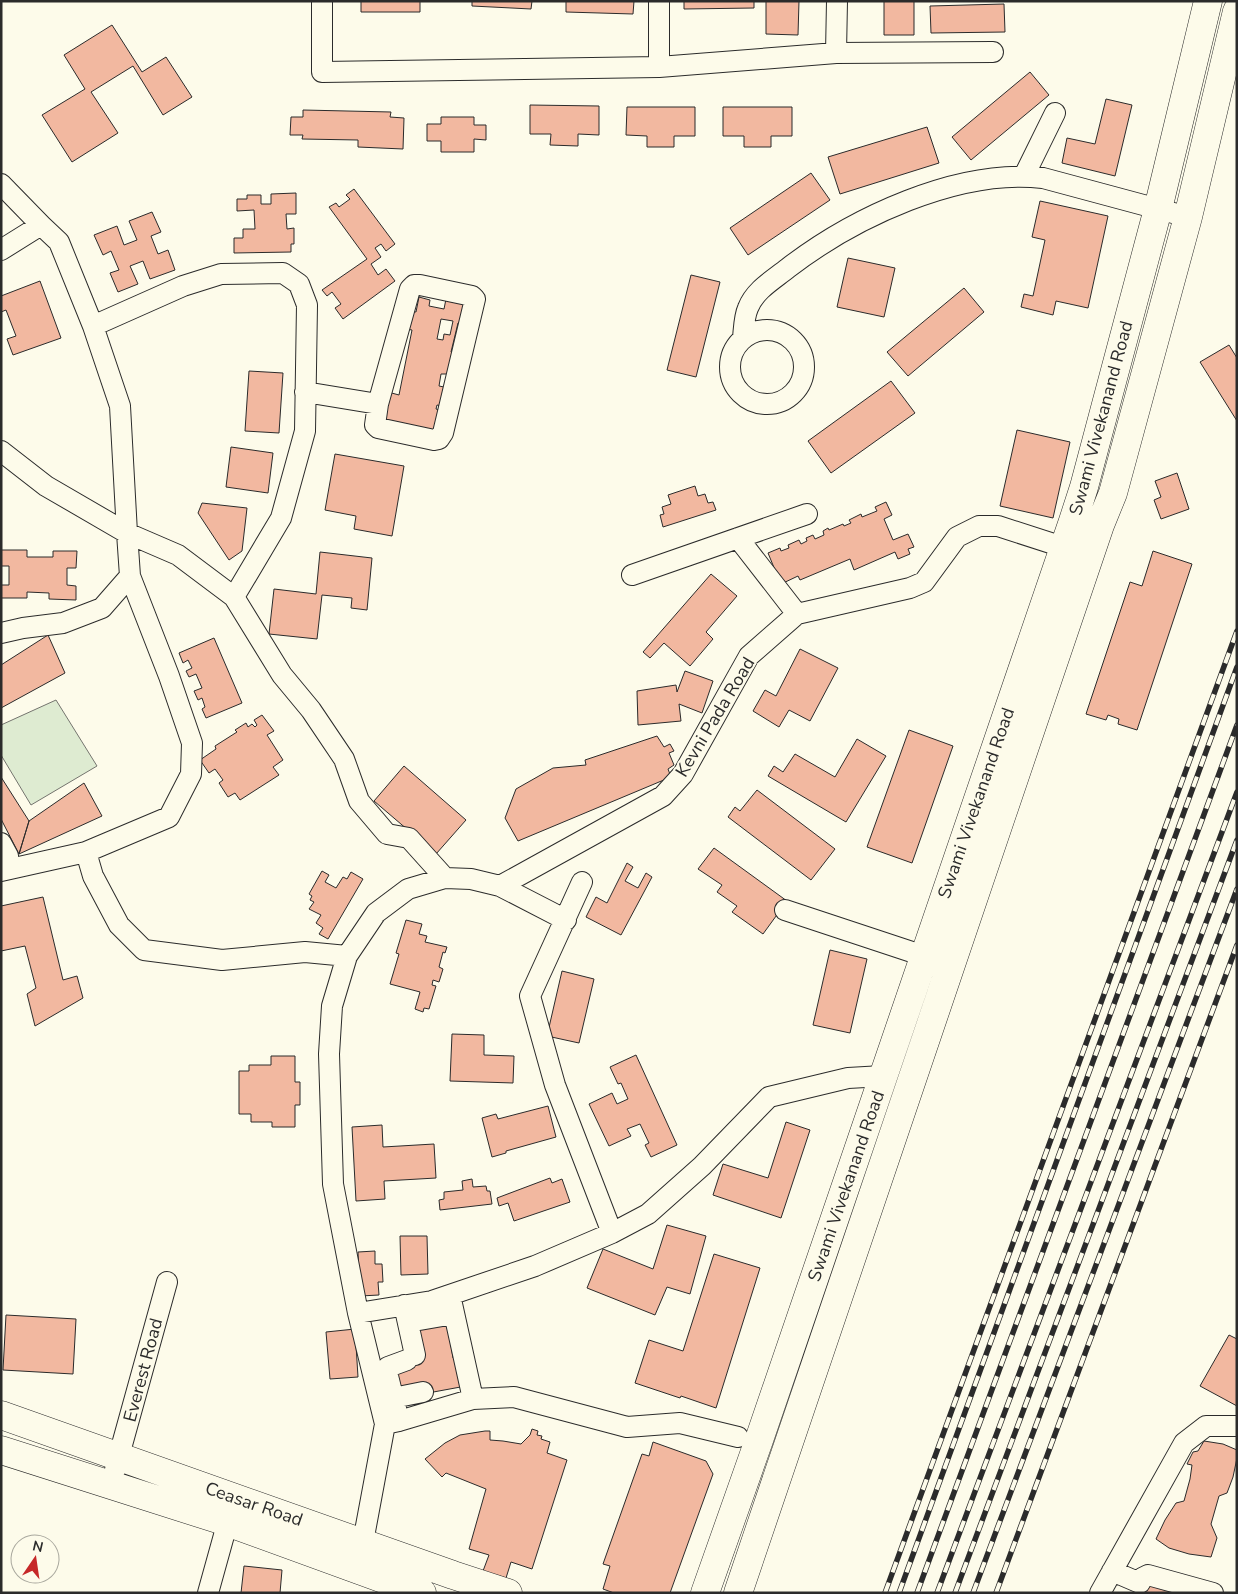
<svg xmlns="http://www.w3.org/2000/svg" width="1238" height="1594" viewBox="0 0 1238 1594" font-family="'Nunito Sans',sans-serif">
  <rect width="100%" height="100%" fill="#fdfbea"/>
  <path fill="#deebd1" stroke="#74746e" d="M56,700L97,766L31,805L1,755V725Z"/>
  <path fill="#f2b8a0" stroke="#2b2b2b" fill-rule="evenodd" d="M361,1H420V12H361Z
    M472,1H532L531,9L472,6Z
    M566,1H634L633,14L566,12Z
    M684,1H754V8L684,9Z
    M766,1H799L798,35L766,34Z
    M884,1H914V35H884Z
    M1004,4L1005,32L931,33L930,6Z
    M112,25L142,72L166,57L192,97L163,115L133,66L91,92L118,133L72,162L42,115L85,89L64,55Z
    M1030,72L1049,95L971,160L952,137Z
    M1106,99L1132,105L1115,176L1062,163L1067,138L1095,144Z
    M530,105L599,106V135L578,134V146L550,145L551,134H530Z
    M627,107H695V136H674V147H647V136L626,135Z
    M723,107H792V136H771V147H744V136H723Z
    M303,110L391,112L390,117L404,118L403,149L358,147V140L302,139L303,135H290L291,117H303Z
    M441,117H474V125H486V140L474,139V152H441V141H427V124H441Z
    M927,127L939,163L840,194L828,157Z
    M811,173L830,200L748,255L730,228Z
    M354,189L395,244L386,251L381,244L375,248L381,257L371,264L378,275L386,269L395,281L343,319L335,308L341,304L332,292L327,296L322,290L367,259L329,207L336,203L339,207L350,199L346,195Z
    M296,193V214H286L287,229L294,228V244H291V252L234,253V238H243V229H255L254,210L237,211V199H247V195H261V204H271V194Z
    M1040,201L1108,216L1088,308L1056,301L1053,315L1021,307L1024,294L1033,296L1045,240L1032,237Z
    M152,212L161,232L151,236L158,254L168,250L175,270L150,279L143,261L130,266L138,284L118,292L110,273L119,270L111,251L103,255L94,235L117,226L124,245L137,240L129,221Z
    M848,258L895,268L884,317L837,307Z
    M691,275L720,282L696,377L667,370Z
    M40,281L61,338L13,355L7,339L16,336L6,310L1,312V296Z
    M964,288L984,312L908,376L887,352Z
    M447,294L471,299L465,325L458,323L451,352L458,355L447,374H441L439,386L444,387L442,406L437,405L436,409L440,410L435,435L381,424L388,392L399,395L412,330L406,329L410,311L416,312L419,297L430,300L429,306L444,309ZM441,319L453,321L450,335L444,334L443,340L437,339Z
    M1229,345L1237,358V421L1200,362Z
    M249,371L283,373L279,433L245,431Z
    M891,381L915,413L831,473L808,441Z
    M1017,430L1070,442L1053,518L1000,506Z
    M231,447L273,453L268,493L226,487Z
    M335,454L404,466L392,536L354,529L356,516L325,510Z
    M1177,473L1189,509L1161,519L1154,500L1161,497L1155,481Z
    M695,486L698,496L705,494L708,503L713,502L716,510L663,527L660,515L664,514L662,507L671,504L668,495Z
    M886,502L892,515L884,519L893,540L908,534L914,547L908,549L910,554L898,559L895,552L854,570L850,559L800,580L798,576L779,585L773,571L775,570L768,553L780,548L781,551L789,548L788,545L799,540L801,544L807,541L806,538L813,535L815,539L824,535L823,531L828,528L829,530L843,524L844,526L851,523L849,520L861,514L862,517L877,511L875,507Z
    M202,503L247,508L242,551L229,560L198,513Z
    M1,550H27V557H53V551H77L76,568H67V585L76,586V600L49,599V593L27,592V598H1V585H9V566H1Z
    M1153,551L1192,564L1137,730L1118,724L1119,719L1108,715L1106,720L1086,714L1130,582L1142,586Z
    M320,552L372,558L367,610L351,608L352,598L322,595L317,639L269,634L274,589L316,594Z
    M711,574L737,596L706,632L713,639L690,666L664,643L650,658L643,652Z
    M48,635L65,673L1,708V665Z
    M214,638L242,703L206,718L202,709L205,707L202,698L198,700L194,691L202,688L196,674L189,677L186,671L192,668L188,660L183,663L179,653Z
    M800,649L838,668L810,721L789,710L779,727L753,711L765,690L776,696Z
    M685,671L713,681L702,713L679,704L681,721L638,725L637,691L676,685L677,692Z
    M262,715L274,731L267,735L283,760L273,767L279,775L240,800L235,793L228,797L219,783L223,780L215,769L209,773L200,760L216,749L215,746L237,732L235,730L246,723L248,727L252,724L255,727L257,725L254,720Z
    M909,730L953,746L912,863L867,847Z
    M657,736L664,747L670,744L674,751L669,753L674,765L668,769L671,777L518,841L505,818L516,789L553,768L586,765L585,760Z
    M857,739L886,756L846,822L768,776L774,766L783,772L795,754L835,777Z
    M404,766L466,820L436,854L374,801Z
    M1,777L29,821L19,854L1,819Z
    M84,783L102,816L19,854L29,821Z
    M757,790L835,849L811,880L728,817L735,807L740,811Z
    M714,848L787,901L763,934L732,912L737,906L717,892L722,885L698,869Z
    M627,863L633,867L625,881L638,888L646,873L652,877L621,935L586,917L596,897L607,903Z
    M322,871L329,875L325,882L336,888L343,877L347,879L351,872L363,879L328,939L319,934L323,928L316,923L321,915L309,909L314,902L310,900L312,896L309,894Z
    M43,897L63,980L77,976L83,998L35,1026L27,994L36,988L25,946L1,951V906Z
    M406,920L422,924L419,934L427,936L425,942L447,947L445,953L443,952L439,967L443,969L439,982L433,980L432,985L436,986L429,1009L424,1008L423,1012L415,1009L420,992L390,984L399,954L396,953Z
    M830,950L867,959L850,1033L813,1025Z
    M562,971L594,979L579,1043L547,1036Z
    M452,1034L484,1035V1055L514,1056L513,1083L450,1081Z
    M636,1055L677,1145L651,1157L645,1145L649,1143L640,1124L627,1129L631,1136L609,1146L589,1104L612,1093L617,1104L628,1099L621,1083L618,1084L610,1067Z
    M271,1056H295V1082H300V1105H295V1127H272V1122H251V1114H239V1071H249V1065H271Z
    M548,1106L556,1137L506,1151V1153L492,1157L482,1118L496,1114L498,1119Z
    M786,1122L810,1130L781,1218L713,1195L723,1164L768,1178Z
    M382,1125L383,1147L434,1144L436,1178L384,1181L385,1199L356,1201L352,1127Z
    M550,1178L552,1183L562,1179L570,1202L514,1221L508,1203L499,1206L497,1198Z
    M472,1179L473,1187L486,1186L487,1191H490L492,1204L440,1210L439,1200L444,1199V1192L463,1190L462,1181Z
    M667,1225L706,1236L690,1294L667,1287L655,1315L587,1288L603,1249L653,1269Z
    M400,1236H427L428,1274L401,1275Z
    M375,1251V1264H382L383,1282H378L379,1295L360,1296L358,1252Z
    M714,1254L760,1268L716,1408L681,1396L680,1398L635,1383L649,1340L683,1351Z
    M6,1315L76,1319L73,1374L3,1370Z
    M454,1322L451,1345L453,1358L460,1357L466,1386L428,1393L398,1389L393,1367L419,1344L415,1327Z
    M355,1329L358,1377L330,1379L326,1332Z
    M1229,1335L1237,1339V1406L1200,1386Z
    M532,1429L538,1431L537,1435L542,1436L541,1439L550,1442L547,1453L567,1460L532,1569L511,1562L506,1578L483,1571L489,1555L469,1549L486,1489L446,1473L442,1477L425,1459L445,1443L460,1435L485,1431H490V1440L503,1441L521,1444L530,1435Z
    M1204,1441L1223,1444L1237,1450V1458L1233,1477L1227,1493L1219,1496L1211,1524L1217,1538L1211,1557L1189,1554L1169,1548L1156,1539L1165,1520L1176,1503L1184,1501L1190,1479L1192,1465L1187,1464L1193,1452L1198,1451Z
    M653,1442L706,1461L713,1474L670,1593H614L603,1589L610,1566L603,1564L642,1454L649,1456Z
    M244,1566L282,1570L280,1593H241Z
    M1147,1582L1193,1593H1144Z"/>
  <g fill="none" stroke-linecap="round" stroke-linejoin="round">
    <defs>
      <path id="street" d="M322,1V72L659,67L836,53L993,52
        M836,53L837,1
        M659,67V1
        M1024,176L1055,113
        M1,184L41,225
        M1,250L41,225L59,242L93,326L120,406L127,533L178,555L234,597L282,675L311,710L344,759L359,801L387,834L409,838L445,878
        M414,285H420L472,296L475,299L443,433L439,439L434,440L378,428L375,425L378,404L410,289Z
        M93,326L183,286L221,274L283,273L299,284L307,305L305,431L281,518L234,597
        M730 367a37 37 0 1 1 74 0a37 37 0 1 1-74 0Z
        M743,338C744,328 744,317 748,308C755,290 773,280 788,268C853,218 958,168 1043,178L1188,217
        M305,392L378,404
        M1,451L46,486L127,533L130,576L169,676L192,743L191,774L169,817L86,852L1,871
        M738,538L797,614
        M632,575L807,514
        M1,633L23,628L63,623L102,608L130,576
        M1,843L8,856L9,869
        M86,852L93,876L119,925L144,950L222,960L305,952L347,956
        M582,882L530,996L555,1085L612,1233
        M500,886L663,796L683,774L749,656L797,614L910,588L924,582L957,537L979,526H998L1063,547
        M785,910L924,956
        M450,1295L473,1399
        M404,1305L415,1355
        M358,1313L432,1301L535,1266L612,1233L648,1214L702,1166L769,1097L848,1078L883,1076
        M408,1322L454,1314
        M393,1398L423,1392
        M399,1421L387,1372L388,1367L407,1360
        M385,1424L399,1421L473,1399L514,1397L627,1427L680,1423L738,1437
        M115,1470L167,1282
        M358,1555L363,1542L385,1424L358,1313L333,1184L329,1054L332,1006L347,956L376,913L408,889L445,878L471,879L500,886L566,920
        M1112,1571L1140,1583L1142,1578L1148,1575L1213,1593
        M208,1593L231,1510
        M1100,1593L1184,1443L1206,1426H1237"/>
      <path id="secondary" d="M1,1415L453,1575L508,1593
        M1,1450L227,1522L422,1593"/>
      <path id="primary" d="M705,1593L759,1440L1073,521L1084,487L1158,209L1208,1
        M738,1593L1100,525L1113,493L1188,217L1237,11"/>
    </defs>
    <use href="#street" stroke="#2b2b2b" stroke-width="22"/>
    <use href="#secondary" stroke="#2b2b2b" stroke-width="29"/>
    <use href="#primary" stroke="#2b2b2b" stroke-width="29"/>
    <use href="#street" stroke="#fdfbea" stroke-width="20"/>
    <use href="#secondary" stroke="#fdfbea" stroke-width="28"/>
    <use href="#primary" stroke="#fdfbea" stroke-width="28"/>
    <defs>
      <path id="rail" d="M885,1593L1237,631
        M899,1593L1237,667
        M917,1593L1237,725
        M937,1593L1237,792
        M955,1593L1237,840
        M973,1593L1237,889
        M996,1593L1237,945"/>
    </defs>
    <use href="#rail" stroke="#2b2b2b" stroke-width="5.5"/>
    <use href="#rail" stroke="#fdfbea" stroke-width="4" stroke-dasharray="11" stroke-linecap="butt"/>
  </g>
  <g text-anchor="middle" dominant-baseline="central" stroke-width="4" stroke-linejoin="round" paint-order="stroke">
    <g font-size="18" fill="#2b2b2b" stroke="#fdfbea">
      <text transform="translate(1101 418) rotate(-75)">Swami Vivekanand Road</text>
      <text transform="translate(715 717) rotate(-59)">Kevni Pada Road</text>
      <text transform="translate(976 803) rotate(-71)">Swami Vivekanand Road</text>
      <text transform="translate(846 1186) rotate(-71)">Swami Vivekanand Road</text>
      <text transform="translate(143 1370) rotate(-75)">Everest Road</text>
      <text transform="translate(254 1504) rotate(19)">Ceasar Road</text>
    </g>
  </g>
  <rect width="1238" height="1594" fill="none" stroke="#2b2b2b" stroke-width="5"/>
  <g transform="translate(35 1559) rotate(13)"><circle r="24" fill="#fdfbea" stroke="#a9a89e"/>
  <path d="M0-4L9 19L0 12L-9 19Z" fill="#c62828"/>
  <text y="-8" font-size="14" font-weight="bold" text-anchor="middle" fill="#2b2b2b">N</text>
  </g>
</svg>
